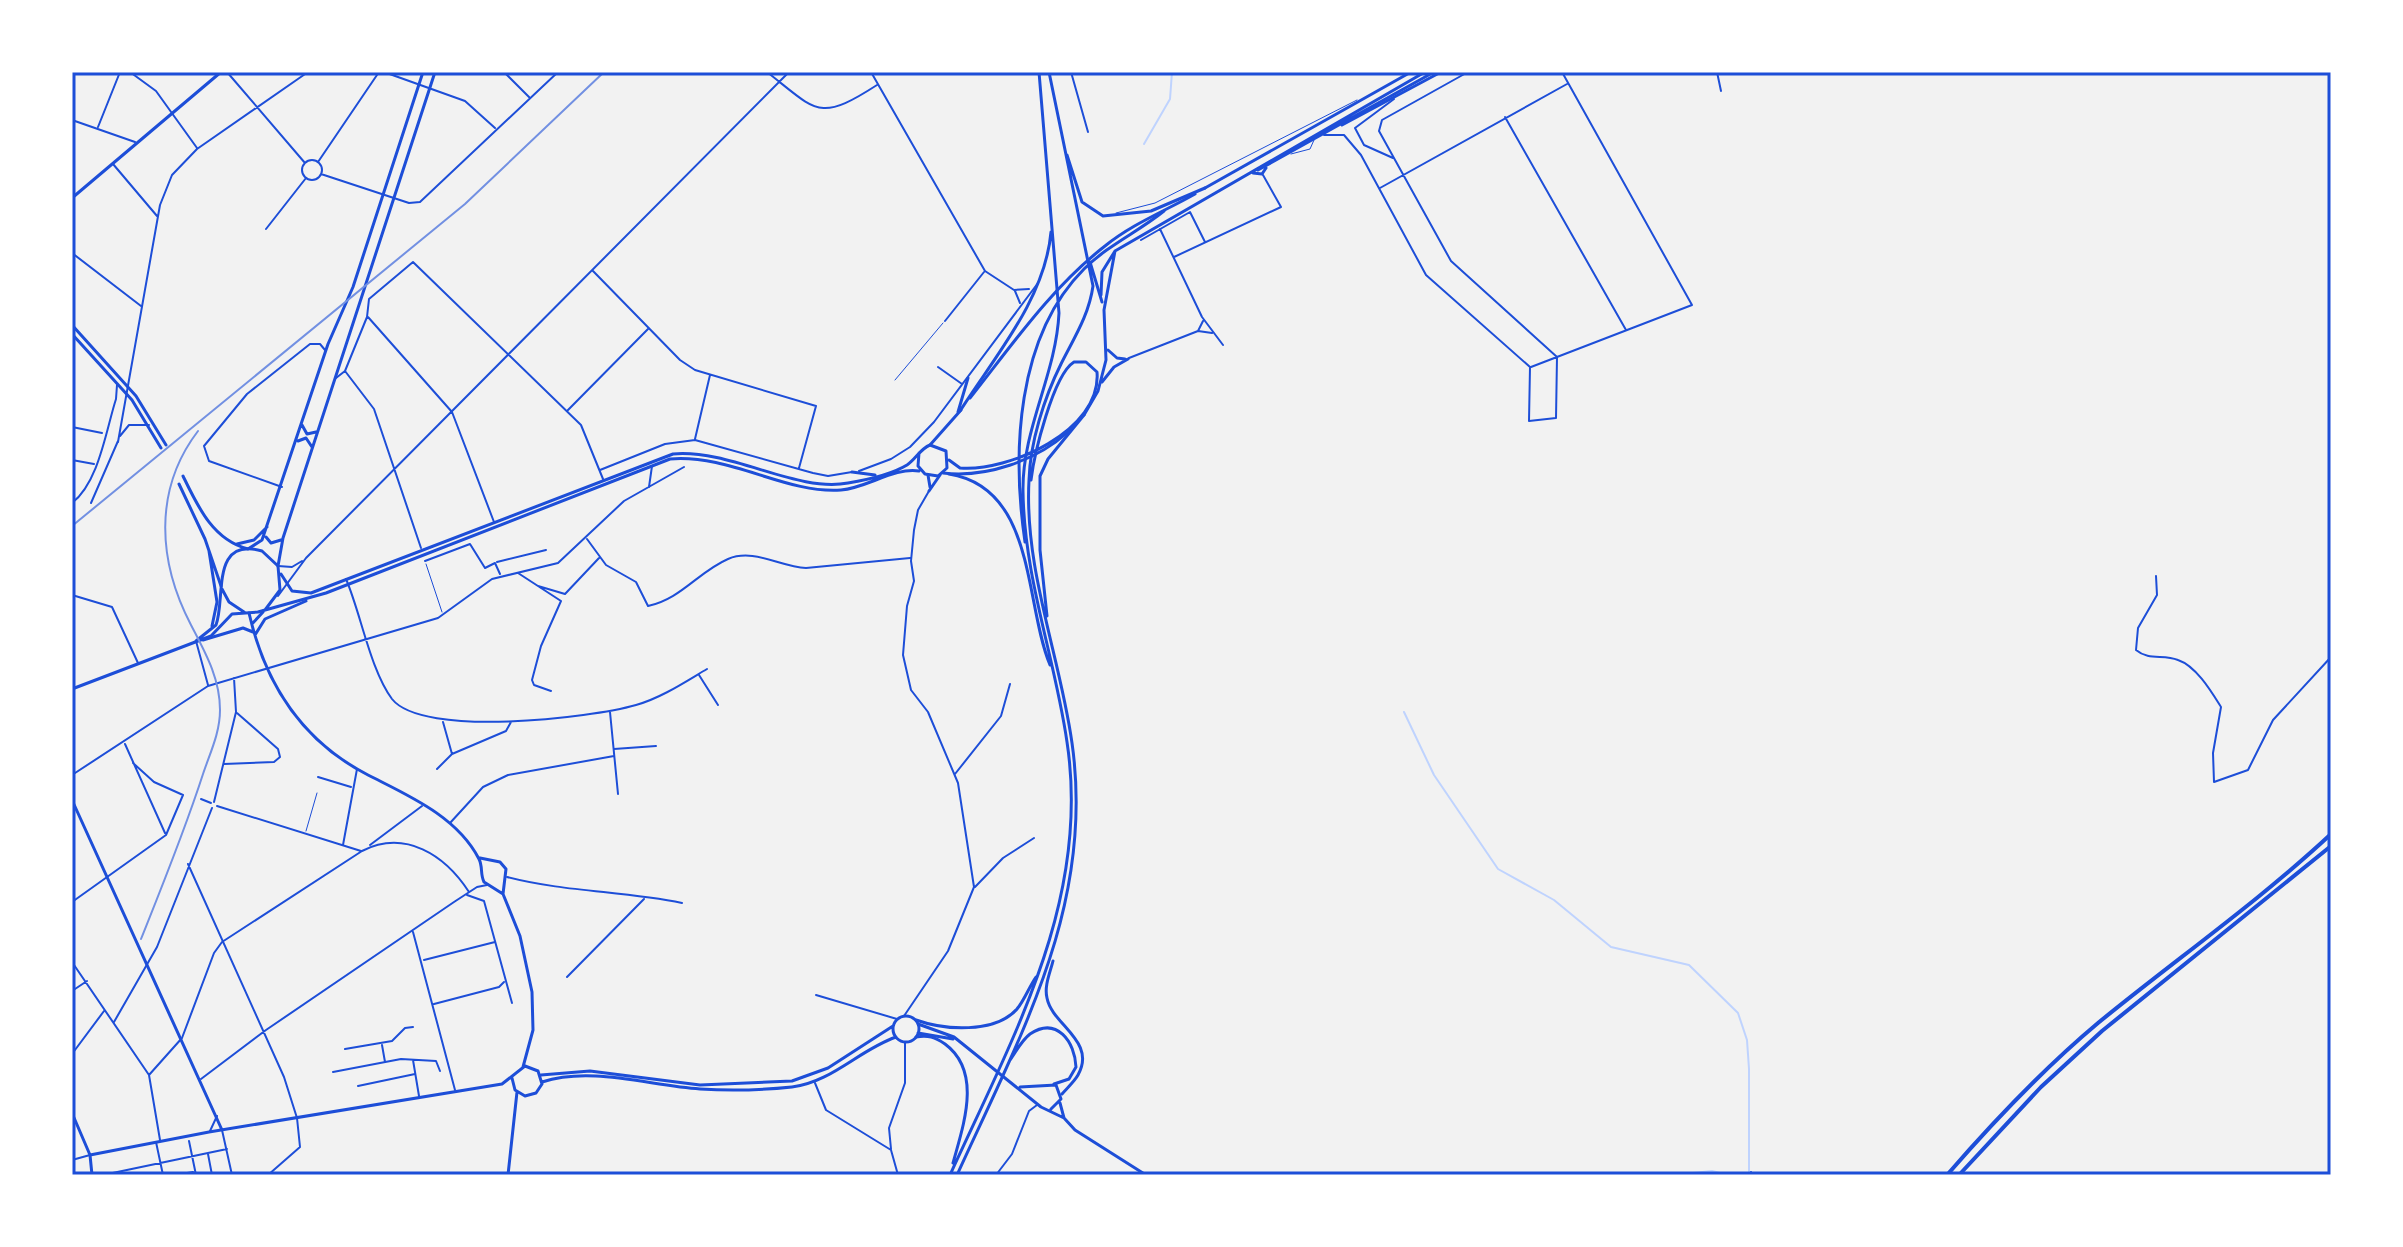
<svg xmlns="http://www.w3.org/2000/svg" width="2403" height="1247" viewBox="0 0 2403 1247" font-family="'Source Sans 3',sans-serif">
  <rect width="100%" height="100%" fill="#f2f2f2"/>
  <g fill="none" stroke-linecap="round" stroke-linejoin="round">
    <path stroke="#bfd3fe" stroke-width="2" d="M1144,144L1170,99L1172,72
      M1404,712L1434,775L1498,869L1554,900L1611,947L1689,965L1738,1013L1747,1040L1749,1069V1175
      M1674,1175L1712,1171L1728,1175"/>
    <path stroke="#1d4ed8" stroke-width="1" d="M1291,154L1310,149L1314,140
      M1116,213L1155,203L1357,100
      M895,380L943,323
      M426,564L442,612
      M306,831L317,793"/>
    <path stroke="#1d4ed8" stroke-width="2" d="M201,799L211,803"/>
    <path stroke="#1d4ed8" stroke-width="2" d="M130,72L156,91L197,148
      M227,72L305,163
      M384,72L465,101L495,128
      M504,72L529,97
      M767,72C817,111 818,123 877,85
      M871,72L985,271L1014,290L1029,289
      M1071,72L1088,132
      M1682,72H1696
      M1717,72L1721,91
      M1505,117L1626,330
      M72,120L135,142
      M98,127L120,72
      M1324,135H1344L1361,155L1426,275L1530,367L1529,421L1556,418L1557,357L1451,261L1379,131L1382,120L1468,72
      M1393,158L1364,145L1355,128L1394,99
      M302 170a10 10 0 1 1 20 0a10 10 0 1 1-20 0Z
      M318,162L379,72
      M113,164L157,216
      M321,174L409,203L420,202L558,72
      M1380,188L1567,84
      M266,229L306,178
      M1160,229L1202,317L1223,345
      M1141,240L1190,212L1205,242
      M72,253L141,306
      M1174,257L1281,207L1263,175
      M593,271L680,360L695,370L816,406L799,468
      M1015,291L1020,303
      M368,317L452,412L494,522
      M945,321L984,272
      M1198,331L1212,333
      M1129,358L1198,331L1203,321
      M72,362L74,361
      M938,367L962,384
      M1531,367L1692,305L1562,72
      M345,371L367,317L369,299L413,262L581,425L603,479
      M336,378L345,371L374,409L421,548
      M568,410L648,329
      M72,427L102,433
      M120,436L129,425H149
      M695,439L710,375
      M118,442L160,205L172,175L197,149L308,72
      M72,460L94,464
      M600,470L665,444L695,440L813,473L828,476L852,472
      M859,471L891,459L910,447L934,422L1038,283
      M282,487L209,461L204,446L247,394L310,344H320L325,350
      M649,487L652,466
      M72,503C99,482 106,430 116,399L117,385
      M91,503L118,441
      M587,539L606,565L636,582L648,606C681,599 698,572 728,559C754,548 780,567 806,568L910,558
      M425,561L470,544L485,568L495,563L500,574
      M497,562L546,550
      M278,566L292,567L302,561
      M518,573L561,601L541,646L532,680L534,685L551,691
      M2156,576L2157,595L2138,628L2136,650C2149,661 2163,654 2178,660C2196,666 2211,691 2221,707L2213,753L2214,782L2248,770L2273,720L2331,657
      M346,579C361,614 370,669 392,699C423,738 591,718 636,705C661,698 685,682 707,669
      M538,586L565,594L599,558
      M72,595L112,607L138,663
      M278,596L306,558L789,72
      M196,641L208,685
      M699,675L718,705
      M610,712L618,794
      M443,722L452,754
      M125,744L165,833
      M614,749L656,746
      M224,764L274,762L280,757L278,749L237,713
      M437,769L452,754L506,731L511,722
      M955,774L1001,716L1010,684
      M72,775L208,686L438,618L492,579L558,563L624,501L684,467
      M318,777L351,787
      M214,802L236,712L234,678
      M217,806L361,851
      M450,823L483,787L508,775L614,756
      M343,845L357,769
      M370,845L422,806
      M188,864L284,1077L297,1118L300,1147L268,1175
      M507,877C565,892 624,891 682,903
      M975,887L1003,858L1034,838
      M467,895L484,901L512,1003
      M72,902L166,835L183,795L154,782L133,763
      M413,932L455,1090
      M424,960L495,942
      M72,962L149,1075L160,1140
      M567,977L644,899
      M72,991L87,981
      M816,995L897,1019
      M434,1004L499,987L504,982
      M904,1016L948,951L974,887L958,783L928,712L911,690L903,655L907,606L914,581L911,561L914,530L918,510L929,491
      M114,1022L157,947L212,808
      M382,1045L385,1062
      M345,1049L392,1041L405,1028L413,1027
      M72,1054L104,1011
      M413,1060L419,1096
      M333,1072L401,1059L436,1061L440,1071
      M149,1075L182,1038L214,953L222,942L362,851C405,829 445,855 469,892
      M201,1079L266,1030L454,902L477,887L487,885
      M815,1083L826,1110L891,1150L898,1175
      M358,1086L415,1074
      M222,1130L232,1175
      M210,1131L217,1116
      M189,1141L196,1175
      M156,1142L163,1175
      M891,1149L889,1128L905,1083V1042
      M208,1154L212,1175
      M72,1160L90,1155
      M103,1175L227,1149
      M175,1175L193,1172
      M996,1175L1012,1154L1029,1111L1037,1105
      M1751,1175V1172"/>
    <path stroke="#1d4ed8" stroke-width="3" d="M72,198L221,72
      M72,325L136,396L166,445
      M72,334L132,400L161,448
      M302,425L307,434L316,432
      M298,441L306,438L312,447
      M183,476C198,507 213,540 248,549L262,540L328,344L353,287L423,72
      M179,484L205,539L221,586
      M266,537L271,543L281,540
      M237,544L254,540L267,527
      M209,551L217,602L212,626
      M278,566L283,538L435,72
      M249,613C265,683 302,741 368,775C407,795 457,816 479,859C483,867 480,874 484,882L503,894
      M252,624L263,612
      M255,635L265,619L306,601
      M203,640L243,628L253,632
      M72,800L222,1130
      M480,858L500,862L506,869L503,894L520,936L532,992L533,1030L523,1067
      M893 1029a13 13 0 1 1 26 0a13 13 0 1 1-26 0Z
      M918,1024L954,1037L1041,1107L1064,1118L1075,1130L1146,1175
      M918,1033L953,1039
      M541,1075L590,1071L700,1085L792,1081L828,1068L893,1026
      M542,1082C592,1066 650,1086 700,1089C730,1091 763,1090 792,1087C832,1082 859,1050 896,1037
      M1020,1087L1056,1085L1061,1099L1051,1109
      M1060,1103L1064,1118
      M72,1113L90,1155L92,1175
      M90,1155L209,1132L502,1084L525,1066L538,1071L542,1084L536,1093L525,1096L515,1090L512,1078
      M508,1175L517,1092"/>
    <path stroke="#1d4ed8" stroke-width="3" d="M1342,125L1441,72
      M852,472L875,475
      M281,574L292,591L311,593L673,454C732,449 796,493 848,483C866,480 892,474 907,465C916,459 920,449 930,445L946,451L947,468L938,476L925,474L918,466L919,453
      M222,589L229,602L244,612
      M258,612L326,593L670,459C731,454 785,494 841,490C867,488 894,467 919,471
      M196,641L216,625C226,599 210,536 262,551L278,566L280,590L265,610
      M72,689L211,636L232,614L258,612"/>
    <path stroke="#1d4ed8" stroke-width="3" d="M1258,170L1434,72
      M1253,173L1262,174L1266,168
      M1205,188L1411,72
      M1101,295L1102,272L1115,251L1425,72
      M1108,350L1117,358L1125,359
      M1102,382L1114,367L1128,359
      M970,398C1012,345 1051,288 1105,246C1132,224 1165,211 1195,194
      M958,412L968,378
      M1084,415L1098,391L1106,360L1104,310L1115,251
      M930,445L961,410
      M943,473C986,478 1036,461 1068,432
      M928,475L930,487
      M929,491L940,475"/>
    <path stroke="#1d4ed8" stroke-width="3" d="M1067,155L1082,202L1103,216L1151,211L1205,188
      M1090,262L1102,302
      M960,411C995,356 1045,299 1051,232
      M949,460L960,468C1008,472 1102,431 1097,372L1086,362H1074C1053,375 1034,455 1031,480
      M949,474C1036,488 1024,602 1050,665
      M1025,542C1012,453 1016,337 1084,269C1108,245 1138,232 1164,211
      M1047,616L1040,550V476L1048,459L1084,415
      M1053,961C1050,973 1044,986 1047,998C1052,1025 1097,1041 1078,1075C1074,1082 1067,1088 1062,1094
      M916,1020C944,1030 995,1034 1017,1009C1025,999 1029,987 1036,977
      M916,1037C928,1035 935,1037 945,1044C983,1072 963,1126 953,1163
      M1010,1060C1016,1052 1021,1041 1030,1034C1057,1016 1075,1042 1076,1067L1069,1079L1054,1084
      M950,1175C1013,1037 1091,899 1067,742C1055,658 1024,578 1023,491C1022,429 1056,375 1059,313L1039,72
      M957,1175C1021,1034 1095,904 1072,743C1060,656 1024,570 1029,480C1030,443 1044,398 1061,364C1074,338 1089,315 1093,286L1049,72"/>
    <path stroke="#1d4ed8" stroke-width="4" d="M1947,1175C1994,1121 2043,1069 2098,1023C2175,960 2258,902 2331,834
      M1959,1175L2041,1087L2102,1031L2331,846"/>
    <path stroke="#7290e2" stroke-width="2" d="M72,526L465,204L604,72
      M141,939C163,884 185,830 203,774C210,753 220,733 220,710C220,678 205,652 191,625C158,562 153,490 198,431"/>
  </g>
  <rect width="2403" height="1247" fill="none" stroke="#ffffff" stroke-width="148"/>
  <rect x="74" y="74" width="2255" height="1099" fill="none" stroke="#1d4ed8" stroke-width="3"/>
</svg>
